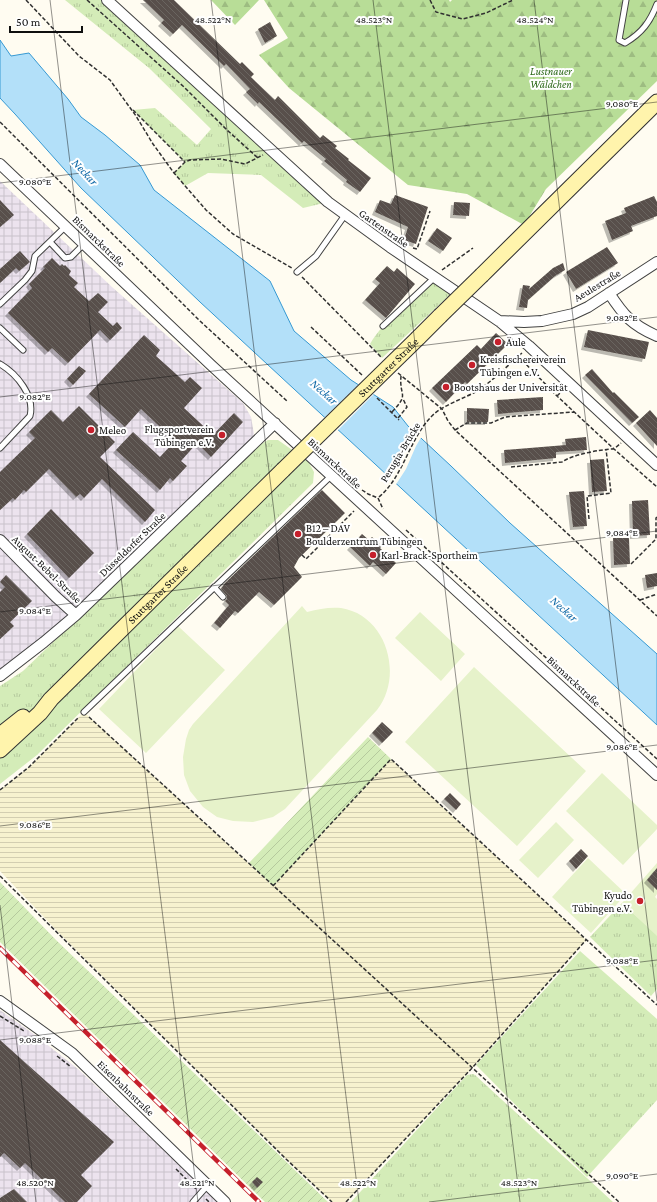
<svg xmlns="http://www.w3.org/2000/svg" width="657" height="1202" viewBox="0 0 657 1202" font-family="'Crimson Pro',serif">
  <defs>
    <pattern id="industrial-grid" width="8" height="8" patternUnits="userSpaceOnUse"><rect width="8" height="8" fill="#ece3ee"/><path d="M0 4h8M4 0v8" fill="none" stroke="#c9c2cb"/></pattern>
    <pattern id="farmland-rules" width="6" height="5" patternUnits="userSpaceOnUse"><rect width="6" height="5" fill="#f7f2cf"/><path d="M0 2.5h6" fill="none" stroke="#d3ceb1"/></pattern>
    <pattern id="grass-tufts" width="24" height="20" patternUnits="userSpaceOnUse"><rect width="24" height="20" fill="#d4ecb8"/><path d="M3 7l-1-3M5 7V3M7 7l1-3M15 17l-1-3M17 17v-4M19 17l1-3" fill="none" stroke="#b5c99d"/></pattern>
    <pattern id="forest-firs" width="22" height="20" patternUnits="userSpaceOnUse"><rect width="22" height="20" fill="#b8dd97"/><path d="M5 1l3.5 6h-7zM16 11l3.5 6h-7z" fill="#9dbc81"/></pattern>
    <pattern id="garden-furrows" width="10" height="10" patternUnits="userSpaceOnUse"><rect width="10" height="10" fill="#d4ecb8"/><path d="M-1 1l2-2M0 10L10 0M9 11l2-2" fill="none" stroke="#b5c99d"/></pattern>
    <pattern id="building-back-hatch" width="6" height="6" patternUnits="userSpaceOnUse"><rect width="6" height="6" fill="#58504b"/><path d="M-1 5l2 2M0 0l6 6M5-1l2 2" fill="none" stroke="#6b6561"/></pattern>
    <filter id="shadow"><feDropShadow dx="-3" dy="3" stdDeviation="0" flood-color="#0004"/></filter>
  </defs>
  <rect width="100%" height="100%" fill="#fffcf1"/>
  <path fill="url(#industrial-grid)" d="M0,181L112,287L243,403L251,417L254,434L251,442L62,622L0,671Z
    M0,1010L35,1035L78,1069L218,1202H0Z"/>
  <path fill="url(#farmland-rules)" d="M84,712L273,886L391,759L586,940L473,1067L346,1202H332L286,1159L61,935L0,871V790L29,767Z"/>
  <path fill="url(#grass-tufts)" d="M65,0H107L328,202L303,208L261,175L208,173L185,186L174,173L185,162L133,110L155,108L197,145L211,129L149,68Z
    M434,278L454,291L382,358L370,344C385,319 413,298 434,278Z
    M268,440H278L308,461L314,472L313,483L37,755L0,784V686L23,671L258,446Z
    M622,903L657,935V989L651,996L590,937Z
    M580,951L657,1019V1100L587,1177L476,1065Z
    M473,1074L475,1075L613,1202H351L467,1075Z"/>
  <path fill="url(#forest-firs)" d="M211,0H259L235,25Z
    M264,0H449L450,2L452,0H657V81L546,189L524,225L467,194L408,185L289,88L259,55L288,38Z"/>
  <path fill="url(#garden-furrows)" d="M368,737L391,759L273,886L249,863Z
    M0,882L56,940L328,1202H265L0,942Z"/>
  <path fill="#e6f2ca" d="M302,606L307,612C319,609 329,607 341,608C387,615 404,676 377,710L285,809L273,817L253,822L233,821L217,817L203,807L190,791L184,775L183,757L186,739L189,730L193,724Z
    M420,612L465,654L441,681L395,638Z
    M178,626L225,670L146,753L99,709Z
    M474,667L586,771L517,846L405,742Z
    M602,773L657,825V829L623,865L566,811Z
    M556,822L574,840L538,878L519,860Z
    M588,858L626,894L591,933L552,897Z
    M657,863V894L655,897L657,899V936L622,903Z"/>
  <path fill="#b3e0f9" stroke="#3699d3" d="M0,40L11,56L29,53L68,99L81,117L105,135L140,165L154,190L270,281L294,331L351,380L393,407L408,426L451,466L510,523L657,654V725L200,302L81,188L15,114L0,98Z"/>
  <path fill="#fffcf1" d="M360,383L375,393L337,431L324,418Z
    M415,430L422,436L416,446L406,469L395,486L389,479L395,469L404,449Z"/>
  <path fill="url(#building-back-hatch)" filter="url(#shadow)" d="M143,0H174L240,64L242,62L254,74L251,77L275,100L278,96L320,138L323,135L337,146L335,148L349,159L348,160L371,178L360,192L346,182L347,180L324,161L326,159L304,141L302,143L259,102L258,104L246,92L250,89L226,64L224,66L182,25L173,34L161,23L164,20Z
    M270,22L277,36L265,43L258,29Z
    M395,195L428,207L416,244L404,240L408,227L375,212L380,200L391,204Z
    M654,196L657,202V216L631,226L633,231L612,240L605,221L626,213L624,208Z
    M0,200L14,215L0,227Z
    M454,202L470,203L469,216L453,215Z
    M437,228L452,238L443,251L428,241Z
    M607,247L618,263L576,289L566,272Z
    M20,251L30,262L19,271L16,268L0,283V269Z
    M52,258L60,266L62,264L64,266L65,265L71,271L69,275L78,283L74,287L89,301L98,293L108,302L98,312L113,326L117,322L122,328L110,340L100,330L68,363L52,348L48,352L8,313L32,288L29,284L45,268L43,267Z
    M563,263L565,270L555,276L528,300L527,308L519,307L523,285L530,286L529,289L553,268Z
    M387,266L394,272L397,268L415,284L386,318L365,300L380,283L375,279Z
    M588,330L649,342L645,359L584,347Z
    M496,333L508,344L467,384L465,382L446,402L432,388L477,345L481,349Z
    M144,335L160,350L156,356L185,382L190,377L202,388L184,408L213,435L234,413L243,422L211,457L197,443L181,461L187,466L173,481L170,478L160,490L116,450L133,432L160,457L175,441L141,409L125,427L89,394Z
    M79,366L86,371L73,385L67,379Z
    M592,369L613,393L614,392L639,417L632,423L585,375Z
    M543,397V410L498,414L497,400Z
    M79,406L115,442L100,457L155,510L145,522L102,479L84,498L80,494L76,497L49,469L26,492L24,490L15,500L13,498L0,510V472L35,438L29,432L51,410L63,422Z
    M467,408L489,409L488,422H467Z
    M650,410L657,418V446L636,423Z
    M586,437L587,450L556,452V458L505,463L504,450L566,445L565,439Z
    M604,459L607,491L592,492L590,460Z
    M322,490L345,513L299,558L294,567L302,577L274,605L259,592L238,613L235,611L220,628L214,623L229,605L225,601L227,599V596L221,589L225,583Z
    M584,491L587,526L573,527L569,492Z
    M648,500L650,535L633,536L632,501Z
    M51,509L94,553L69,578L27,534Z
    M362,534L369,540L372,537L382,546L380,548L396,563L386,574L373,562L370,566L350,547Z
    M613,538H629L630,564L614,565Z
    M657,573V586L647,588L645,575Z
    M6,575L32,601L10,622L14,626L0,639V592L5,587L0,582Z
    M382,722L393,732L382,743L372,733Z
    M450,793L461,804L456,810L444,799Z
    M581,849L588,856L576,869L569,861Z
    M657,868V890L647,880Z
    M0,1040L114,1142L81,1175L92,1186L77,1202H65L25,1163L20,1168L4,1153L0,1157Z
    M257,1177L263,1182L257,1188L252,1182Z
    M14,1189L27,1202H0V1198Z"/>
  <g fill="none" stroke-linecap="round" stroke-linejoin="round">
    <defs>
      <path id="lane" d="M626,0L619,40L625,43C642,33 650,22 657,4
        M50,242L65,258L71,257L84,244
        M297,272L316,256L345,215
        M0,304L25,280L32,271L35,256L66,226
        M383,326L434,278
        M0,328L23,350
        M0,364C17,374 35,396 30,416L0,448
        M214,587L223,597
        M84,712L331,476
        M193,1202L208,1185"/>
      <path id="street" d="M107,0L328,202L390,247L499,321L529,346L657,465
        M0,164L211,365L657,775
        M609,293C624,316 632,325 657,336
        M499,321L524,322L542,321L573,314L588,307L657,262
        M0,540L56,597L76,615
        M0,676L44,642L76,615L275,423
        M0,1001L72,1053L225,1202"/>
      <g id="secondary">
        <path d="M482,275L657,102"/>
        <path d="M418,338L440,316"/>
        <path d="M0,735L23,717"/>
        <path id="s1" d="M0,750L40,713L51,699L283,470"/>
      </g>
    </defs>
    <use href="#lane" stroke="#424242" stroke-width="7"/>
    <use href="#street" stroke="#424242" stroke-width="12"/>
    <use href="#secondary" stroke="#313131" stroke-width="17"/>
    <path stroke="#313131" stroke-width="1.5" stroke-dasharray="4 2" stroke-linecap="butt" d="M26,0L79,56L110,80L136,116L153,144L174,173L206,210L233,234L292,268
      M87,0L184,87L227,130L258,158
      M430,0L436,12L463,19L486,13L513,0
      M133,110L185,162
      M0,122L200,321L288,402
      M174,173L185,162L190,160L221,159L245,164L263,155
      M413,248L417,249L430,211
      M442,270L473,248
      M302,277L381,357
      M311,327L362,375
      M518,356L557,396L614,449L657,487
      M398,373L442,409L448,421L455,430L657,616
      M557,396L563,390
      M377,398L399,420
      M392,412C410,393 399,397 401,376
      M398,418L407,407L403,399
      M455,430L467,423H491L505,417L517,416L574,412
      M511,467L562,462C571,455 601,449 614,449L621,443
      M362,490L368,494L378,498
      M379,497C405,475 409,437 434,414C444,405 465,398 477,391C494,380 507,366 522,353
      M378,498L383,509
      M589,519L587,496L611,493L606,449
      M406,530L657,759
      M302,555L306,559L354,511
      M631,564L656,539V518L657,517
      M640,600L657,594
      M89,717L619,1202
      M0,790L29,767L79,717
      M0,876L286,1159L332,1202
      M273,886L391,759L657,1005
      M0,1016L24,1031
      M57,1056L71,1067
      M176,1169L196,1189
      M206,1199L209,1202
      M346,1202L473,1067L586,940"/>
    <use href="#lane" stroke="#fff" stroke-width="5"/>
    <use href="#street" stroke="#fff" stroke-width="10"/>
    <use href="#secondary" stroke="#fff4ac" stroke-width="15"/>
    <defs>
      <path id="rail" d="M0,948L259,1202"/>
    </defs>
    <use href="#rail" stroke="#c6202c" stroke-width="4.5"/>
    <use href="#rail" stroke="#fff" stroke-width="3" stroke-dasharray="9" stroke-linecap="butt"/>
    <defs>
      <g id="secondary-bridge">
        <path d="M440,316L482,275"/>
        <path id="s2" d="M283,470L418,338"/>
      </g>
    </defs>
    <use href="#secondary-bridge" stroke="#313131" stroke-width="17" stroke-linecap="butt"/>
    <use href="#secondary-bridge" stroke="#fff4ac" stroke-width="15"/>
  </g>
  <path fill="none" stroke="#0f0f0f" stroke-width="1" stroke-opacity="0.45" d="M50,0L198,1202M211,0L359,1202M373,0L520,1202M534,0L657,1001M0,183L657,102M0,397L657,317M0,612L657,531M0,826L657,745M0,905L36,1202M0,1040L657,960M429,1202L657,1174"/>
  <g fill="#c6202c" stroke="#fff" stroke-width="1.5">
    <circle cx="498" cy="342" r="4"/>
    <circle cx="472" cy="365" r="4"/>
    <circle cx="446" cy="387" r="4"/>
    <circle cx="91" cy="430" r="4"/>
    <circle cx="222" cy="435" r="4"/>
    <circle cx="298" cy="534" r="4"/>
    <circle cx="373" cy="555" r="4"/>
    <circle cx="640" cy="901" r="4"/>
  </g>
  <g text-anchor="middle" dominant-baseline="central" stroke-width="4" stroke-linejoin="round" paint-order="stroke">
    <g font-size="11" font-style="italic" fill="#2e6a1b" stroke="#fff">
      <text x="551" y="71">Lustnauer<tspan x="551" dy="13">Wäldchen</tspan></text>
    </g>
    <g font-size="11" fill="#0f0f0f" stroke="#fff">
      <text transform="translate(384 228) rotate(35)">Gartenstraße</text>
      <text transform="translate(99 241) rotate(44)">Bismarckstraße</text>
      <text transform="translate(597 285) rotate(-31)">Aeulestraße</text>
      <text stroke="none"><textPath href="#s2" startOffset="147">Stuttgarter Straße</textPath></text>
      <text transform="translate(400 452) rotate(-59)">Perugia-Brücke</text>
      <text transform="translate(335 463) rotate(43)">Bismarckstraße</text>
      <text transform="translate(132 544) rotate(-44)">Düsseldorfer Straße</text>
      <text transform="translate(47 569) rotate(44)">August-Bebel-Straße</text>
      <text stroke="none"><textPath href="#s1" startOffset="222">Stuttgarter Straße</textPath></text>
      <text transform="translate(574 681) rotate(43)">Bismarckstraße</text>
      <text transform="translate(126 1088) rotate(44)">Eisenbahnstraße</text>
    </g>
    <g font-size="11" fill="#0f0f0f" stroke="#fff" text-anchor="start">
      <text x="506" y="342">Äule</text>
      <text x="480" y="359">Kreisfischereiverein<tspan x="480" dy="13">Tübingen e.V.</tspan></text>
      <text x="454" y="387">Bootshaus der Universität</text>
      <text x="214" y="429" text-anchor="end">Flugsportverein<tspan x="214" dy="13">Tübingen e.V.</tspan></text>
      <text x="99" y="430">Meleo</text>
      <text x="306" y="528">B12 – DAV<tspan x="306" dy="13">Boulderzentrum Tübingen</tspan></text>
      <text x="381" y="555">Karl-Brack-Sportheim</text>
      <text x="632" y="895" text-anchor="end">Kyudo<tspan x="632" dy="13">Tübingen e.V.</tspan></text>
    </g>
    <g font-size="12" font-style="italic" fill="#116aa7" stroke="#fff">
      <text transform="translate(85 172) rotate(47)">Neckar</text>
      <text transform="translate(324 392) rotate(42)">Neckar</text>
      <text transform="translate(564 609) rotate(42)">Neckar</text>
    </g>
  </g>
  <g font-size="10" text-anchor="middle" fill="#0f0f0f" stroke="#fff" stroke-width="4" stroke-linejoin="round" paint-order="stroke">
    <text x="213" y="23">48.522°N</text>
    <text x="374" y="23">48.523°N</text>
    <text x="535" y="23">48.524°N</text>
    <text x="622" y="107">9.080°E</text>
    <text x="35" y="185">9.080°E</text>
    <text x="622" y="321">9.082°E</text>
    <text x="35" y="400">9.082°E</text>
    <text x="622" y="536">9.084°E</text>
    <text x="35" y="614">9.084°E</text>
    <text x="622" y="750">9.086°E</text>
    <text x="35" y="828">9.086°E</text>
    <text x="622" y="964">9.088°E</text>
    <text x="35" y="1043">9.088°E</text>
    <text x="622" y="1179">9.090°E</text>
    <text x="35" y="1186">48.520°N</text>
    <text x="197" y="1186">48.521°N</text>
    <text x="358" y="1186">48.522°N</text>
    <text x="519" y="1186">48.523°N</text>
  </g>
  <path d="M10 26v6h72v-6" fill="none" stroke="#0f0f0f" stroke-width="2"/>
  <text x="16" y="26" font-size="12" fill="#0f0f0f" stroke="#ffffff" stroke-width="3" paint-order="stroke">50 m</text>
</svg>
